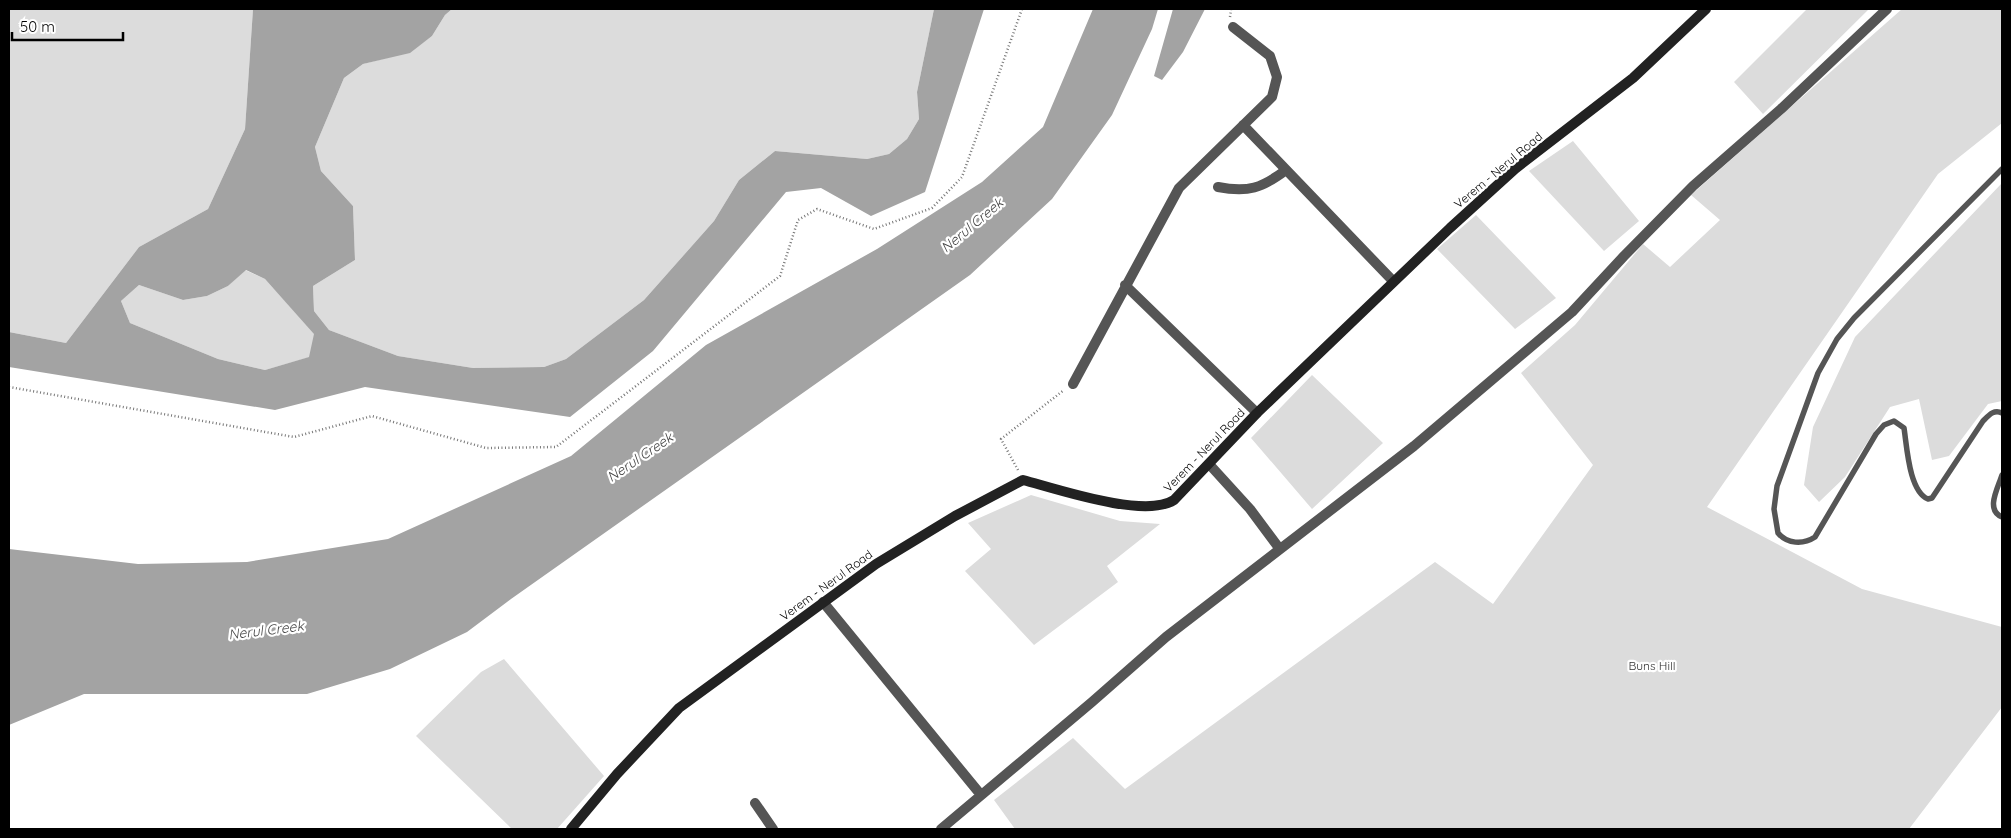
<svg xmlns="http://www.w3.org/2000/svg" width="2011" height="838" viewBox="0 0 2011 838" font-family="Quicksand,sans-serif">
  <rect width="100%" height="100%" fill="#fff"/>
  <path fill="#dcdcdc" d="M9,9H253L245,129L208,209L139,247L66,343L9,332Z
    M452,9H934L917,92L919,119L907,139L889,154L867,159L775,151L739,180L714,221L644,300L566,359L544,367L473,368L398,356L329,330L314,311L313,286L355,260L353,206L321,171L315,147L344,78L363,64L410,52L432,36L445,15Z
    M1807,9H1869L1763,114L1734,82Z
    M1902,9H2002V123L1938,174L1707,507L1862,589L2002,627V707L1909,829H1015L994,800L1073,738L1125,789L1435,562L1493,604L1593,465L1521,373L1575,325L1643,244L1670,267L1720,220L1691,195Z
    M1573,141L1639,221L1604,251L1529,171Z
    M2002,183V401L1988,404L1949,456L1932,460L1919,399L1890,407L1845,477L1819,502L1804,485L1813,427L1855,337Z
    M1476,215L1556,298L1515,329L1437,249Z
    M245,270L265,279L315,334L310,357L265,370L218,359L130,323L121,301L139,285L183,300L207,296L228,286Z
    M1312,375L1383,443L1312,509L1251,438Z
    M1031,495L1120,521L1160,524L1107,566L1118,582L1034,645L965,571L991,549L968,523Z
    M504,659L604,776L557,829H512L416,736L481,672Z"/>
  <path fill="#a3a3a3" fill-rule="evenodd" d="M253,9H452L445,15L432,36L410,53L363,64L344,78L315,147L321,171L353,206L355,260L313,286L314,311L329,330L398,356L473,368L544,367L566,359L644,300L714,221L739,180L775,151L867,159L889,154L907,139L919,119L917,92L934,9H984L925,192L871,216L821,188L786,192L653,351L570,417L365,387L275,410L9,367V332L66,343L139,247L208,209L245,129ZM246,270L265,279L314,334L309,357L265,370L218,359L130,323L121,301L139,285L183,300L207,296L228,286Z
    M1093,9H1158L1152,29L1112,115L1052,199L970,275L511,599L467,632L390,669L307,694H84L9,725V549L138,564L247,562L388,539L571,456L706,345L877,249L982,182L1043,127Z
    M1173,9H1205L1183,52L1162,80L1154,76Z"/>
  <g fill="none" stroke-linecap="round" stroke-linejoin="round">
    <path stroke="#777" stroke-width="2.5" stroke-dasharray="1 2.5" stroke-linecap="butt" d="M1230,17L1231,9
      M9,387L294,437L372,416L486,448L556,447L780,276L798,220L817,209L874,229L932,208L962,177L1022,9
      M1018,470L1001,439L1064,390"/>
    <path stroke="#555" stroke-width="5.5" d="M2002,169L1854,318L1837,339L1818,373L1777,486L1774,509L1778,533C1787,544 1803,545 1815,537L1876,434L1884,425L1894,421L1904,428C1907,447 1909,491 1928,499L1932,498L1983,421C1989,415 1994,409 2002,413
      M2002,475C1998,488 1985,510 2002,517"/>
    <path stroke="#555" stroke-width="10" d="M1243,125L1393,281
      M1218,187C1248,193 1262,188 1286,170
      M1125,285L1257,413
      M1073,384L1179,188L1272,97L1277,77L1270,56L1233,27
      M1209,464L1250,509L1279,548
      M823,602L981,795
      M755,803L773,829
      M941,829L1092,702L1166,637L1414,446L1572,312L1624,256L1693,186L1781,109L1887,9"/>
    <path stroke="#222" stroke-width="10" d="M571,829L617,774L679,708L876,564L955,516L1023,480C1057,489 1145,519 1174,500L1257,413L1450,228L1515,169L1633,78L1706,9"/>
  </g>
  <g text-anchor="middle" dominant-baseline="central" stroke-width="4.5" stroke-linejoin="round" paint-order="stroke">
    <g font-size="12" fill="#000" stroke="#fff">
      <text transform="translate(1498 170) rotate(-40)">Verem - Nerul Road</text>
      <text transform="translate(1204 450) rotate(-46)">Verem - Nerul Road</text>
      <text transform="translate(826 585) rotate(-36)">Verem - Nerul Road</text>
    </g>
    <g font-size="12" fill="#333" stroke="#fff">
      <text x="1652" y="665">Buns Hill</text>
    </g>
    <g font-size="14" font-style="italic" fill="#444" stroke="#fff">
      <text transform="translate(972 225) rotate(-40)">Nerul Creek</text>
      <text transform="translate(640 457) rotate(-34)">Nerul Creek</text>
      <text transform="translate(266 630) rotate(-7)">Nerul Creek</text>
    </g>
  </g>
  <rect width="2011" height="838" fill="none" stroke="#000000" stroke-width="20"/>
  <path d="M12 32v8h111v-8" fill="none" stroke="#000000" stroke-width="2.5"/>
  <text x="20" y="32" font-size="15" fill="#000000" stroke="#ffffff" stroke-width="4" paint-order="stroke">50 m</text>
</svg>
